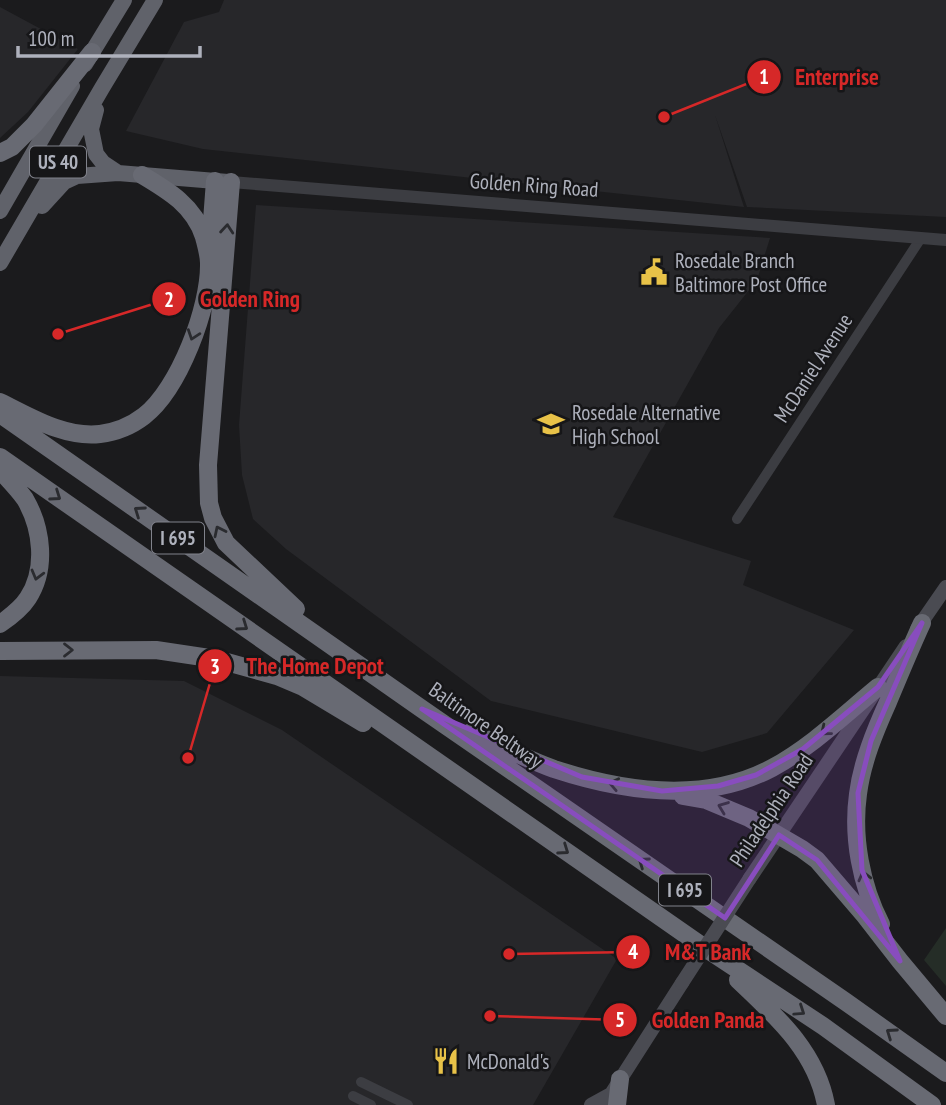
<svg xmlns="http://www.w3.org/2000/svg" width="946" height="1105" viewBox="0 0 946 1105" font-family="'PT Sans Narrow',sans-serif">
  <rect width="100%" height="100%" fill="#1b1b1d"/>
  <path fill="#27272a" d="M224,0H946V217L747,207L715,115L744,207L203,149L126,131L184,22L219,12Z
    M0,7L78,49L28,112L0,138Z
    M256,205L770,238L757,280L719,328L613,517L751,561L743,585L854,630L767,733L702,752L491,701L286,549L253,519L242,475L239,425Z
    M0,676L184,681L282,730L617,959L533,1105H0Z"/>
  <path fill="#252d27" d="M946,928V986L924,960Z"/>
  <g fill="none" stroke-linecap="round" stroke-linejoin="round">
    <path stroke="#3c3d42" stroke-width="10" d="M737,519L921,238
      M361,1082L408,1105
      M353,1096L371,1105"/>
    <path stroke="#3c3d42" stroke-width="12" d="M231,182L946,240"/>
    <path stroke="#4a4b52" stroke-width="14" d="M917,629L946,587
      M750,878L906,646
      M591,1105L611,1094
      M608,1105L611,1094L682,983"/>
    <path stroke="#60626a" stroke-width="16" d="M85,64L124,0
      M96,110L91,129L96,154L103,163L118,173
      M42,206L64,182L77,176L118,173L228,182
      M0,211L72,86
      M0,263L102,88L155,0"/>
    <path stroke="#686a73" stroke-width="18" d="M0,153L12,147L34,125L92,52
      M231,182L208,465L209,503L213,518L226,543L296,609
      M210,247L215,181
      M0,402C31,417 64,438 100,434C116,432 131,426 144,416C179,389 210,307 209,263C209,255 206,245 204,237C194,206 169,191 142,175
      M0,414L422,709L846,1002L946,1073
      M0,457L702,946L823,1026L932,1105
      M0,470C8,479 18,489 25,499C42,528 47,569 28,598C21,609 10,617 0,624
      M0,651L156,650L216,659L277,676L303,687L363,723
      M471,732C499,745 526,759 554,769C624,792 704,804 772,768C811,747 844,715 878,687
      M683,796L706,800L749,818L802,849L817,860L865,916L900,961L946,1016
      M881,924C861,885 852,837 858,794C862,762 875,731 888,702C899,676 910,649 922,623
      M738,980C776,1016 816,1051 826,1105
      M617,1105L620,1079"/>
    <path stroke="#4a4b52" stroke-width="14" d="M682,983L750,878"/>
  </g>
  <defs><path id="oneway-chevron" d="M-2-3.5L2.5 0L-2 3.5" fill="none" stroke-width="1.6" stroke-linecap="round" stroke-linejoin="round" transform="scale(1.75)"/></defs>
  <g stroke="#2a2b2f">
    <use href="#oneway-chevron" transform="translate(227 229) rotate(-85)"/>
    <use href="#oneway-chevron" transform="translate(193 335) rotate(109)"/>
    <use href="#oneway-chevron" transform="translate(56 496) rotate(35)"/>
    <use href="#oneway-chevron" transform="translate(139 511) rotate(-145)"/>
    <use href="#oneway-chevron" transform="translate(219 531) rotate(-116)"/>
    <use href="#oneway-chevron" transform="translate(37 575) rotate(105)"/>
    <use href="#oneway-chevron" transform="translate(243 626) rotate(35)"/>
    <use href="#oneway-chevron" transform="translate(68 650)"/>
    <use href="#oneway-chevron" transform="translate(825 731) rotate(141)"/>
    <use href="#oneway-chevron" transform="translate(614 784) rotate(-168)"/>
    <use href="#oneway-chevron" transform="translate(723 807) rotate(-159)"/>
    <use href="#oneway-chevron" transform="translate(564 850) rotate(35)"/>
    <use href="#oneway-chevron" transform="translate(643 862) rotate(-145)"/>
    <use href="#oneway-chevron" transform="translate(864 876) rotate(-104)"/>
    <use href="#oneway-chevron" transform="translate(800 1011) rotate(34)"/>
    <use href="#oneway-chevron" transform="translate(891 1033) rotate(-145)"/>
  </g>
  <path fill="#884dbe" fill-opacity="0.2" stroke="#884dbe" stroke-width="5" stroke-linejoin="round" d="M922,623L871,741L858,793L862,870L900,961L817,860L779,835L725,918L422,709L582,777L662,791L718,786L756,775L803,749L878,687Z"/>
  <defs>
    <symbol id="civic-bare" viewBox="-9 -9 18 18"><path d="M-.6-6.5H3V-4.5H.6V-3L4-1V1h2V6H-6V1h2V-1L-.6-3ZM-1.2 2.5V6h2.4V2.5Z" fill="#e8c248" stroke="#161618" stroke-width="2.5" paint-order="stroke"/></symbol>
    <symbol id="school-bare" viewBox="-9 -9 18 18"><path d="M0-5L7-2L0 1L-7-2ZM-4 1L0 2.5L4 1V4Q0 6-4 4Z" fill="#e8c248" stroke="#161618" stroke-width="2.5" paint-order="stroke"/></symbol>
    <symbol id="restaurant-bare" viewBox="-9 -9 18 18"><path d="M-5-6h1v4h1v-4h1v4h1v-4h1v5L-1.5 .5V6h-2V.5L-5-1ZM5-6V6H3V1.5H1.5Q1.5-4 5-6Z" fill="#e8c248" stroke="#161618" stroke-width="2.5" paint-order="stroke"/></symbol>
  </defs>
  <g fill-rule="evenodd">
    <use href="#civic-bare" x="635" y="253" width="38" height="38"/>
    <use href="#school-bare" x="532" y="405" width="38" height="38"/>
    <use href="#restaurant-bare" x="427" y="1042" width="38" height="38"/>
  </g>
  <g text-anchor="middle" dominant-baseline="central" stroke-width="5" stroke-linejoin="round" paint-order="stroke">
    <g fill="#161618" stroke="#80828b" stroke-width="2">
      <rect x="30" y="146.5" width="56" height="31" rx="5"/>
      <rect x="152" y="522.5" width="52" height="31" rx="5"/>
      <rect x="659" y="874.5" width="52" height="31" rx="5"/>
    </g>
    <g font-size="19" font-weight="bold" fill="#aeb1bc">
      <text x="58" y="162">US 40</text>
      <text x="178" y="538">I 695</text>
      <text x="685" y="890">I 695</text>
    </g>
    <g font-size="21" fill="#aeb1bc" stroke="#161618">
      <text transform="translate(534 185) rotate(4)">Golden Ring Road</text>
      <text transform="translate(813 368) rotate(-57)">McDaniel Avenue</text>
      <text transform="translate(486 725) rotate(35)">Baltimore Beltway</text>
      <text transform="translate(771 810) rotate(-56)">Philadelphia Road</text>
    </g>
    <g font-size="21" fill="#aeb1bc" stroke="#161618" text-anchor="start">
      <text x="675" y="260">Rosedale Branch<tspan x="675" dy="24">Baltimore Post Office</tspan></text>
      <text x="572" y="412">Rosedale Alternative<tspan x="572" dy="24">High School</tspan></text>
      <text x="467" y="1061">McDonald's</text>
    </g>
  </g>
  <path fill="none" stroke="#d62828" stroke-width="2.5" d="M664 117L764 77M58 334L169 299M188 758L215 666M509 954L633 952M490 1016L620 1020"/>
  <g fill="#d62828" stroke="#161618" stroke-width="2.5">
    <circle cx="664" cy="117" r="7"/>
    <circle cx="58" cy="334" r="7"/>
    <circle cx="188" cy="758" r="7"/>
    <circle cx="509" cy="954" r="7"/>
    <circle cx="490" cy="1016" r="7"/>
    <circle cx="764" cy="77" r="18"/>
    <circle cx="169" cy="299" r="18"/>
    <circle cx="215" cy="666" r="18"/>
    <circle cx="633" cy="952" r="18"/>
    <circle cx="620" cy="1020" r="18"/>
  </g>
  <g font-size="21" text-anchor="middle" font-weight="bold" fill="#fff">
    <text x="764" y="84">1</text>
    <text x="169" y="307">2</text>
    <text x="215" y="674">3</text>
    <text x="633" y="959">4</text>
    <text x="620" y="1027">5</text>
  </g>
  <g font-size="23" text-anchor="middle" font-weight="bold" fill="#d62828" stroke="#161618" stroke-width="5" stroke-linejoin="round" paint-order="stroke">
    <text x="837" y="85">Enterprise</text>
    <text x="250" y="307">Golden Ring</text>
    <text x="315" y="674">The Home Depot</text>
    <text x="708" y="960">M&amp;T Bank</text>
    <text x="708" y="1028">Golden Panda</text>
  </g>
  <path d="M18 46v10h182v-10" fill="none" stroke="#aeb1bc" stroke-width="3.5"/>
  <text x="28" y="46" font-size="21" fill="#aeb1bc" stroke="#161618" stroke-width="5" paint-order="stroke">100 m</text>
</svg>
